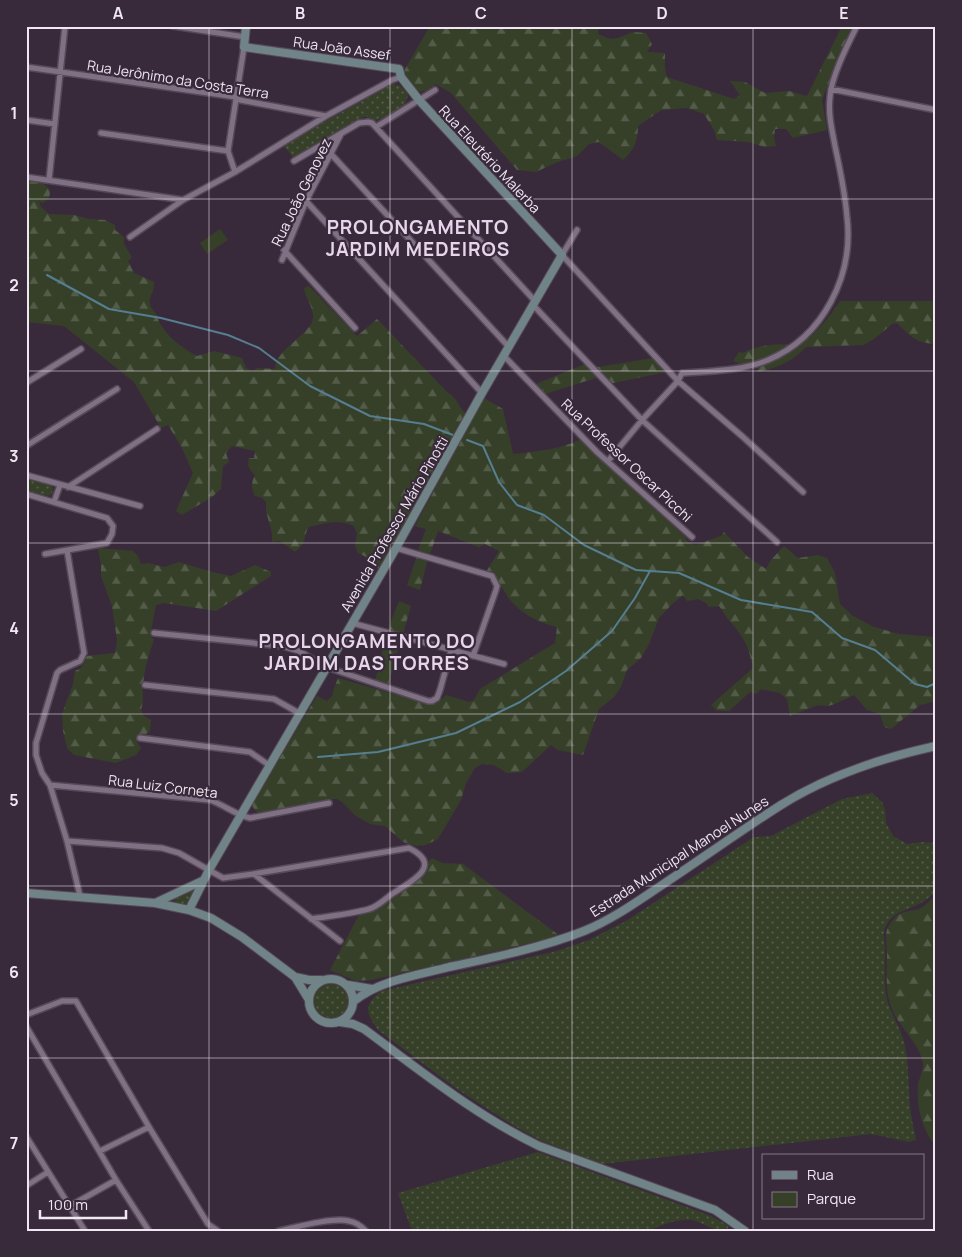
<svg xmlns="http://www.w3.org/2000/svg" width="962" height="1257" viewBox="0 0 962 1257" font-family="Manrope,sans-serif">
  <defs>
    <pattern id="green-dots" width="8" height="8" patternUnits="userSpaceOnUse" patternTransform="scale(1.25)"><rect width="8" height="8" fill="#364029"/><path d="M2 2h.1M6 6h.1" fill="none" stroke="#535c48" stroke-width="1.8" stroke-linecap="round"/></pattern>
    <pattern id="forest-firs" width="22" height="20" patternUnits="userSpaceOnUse" patternTransform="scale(1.25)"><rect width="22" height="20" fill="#364029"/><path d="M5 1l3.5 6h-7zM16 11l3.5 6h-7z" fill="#535c48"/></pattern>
  </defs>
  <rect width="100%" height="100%" fill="#382a3b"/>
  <path fill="url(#green-dots)" d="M393,84L399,85L408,93C407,111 389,115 375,121L368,117H363L293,157L283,145Z
    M26,478L51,485L53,489L52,494L48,496L26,490Z
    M872,793L882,802L885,809L886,823L893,836L907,844L922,842L936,843V892C931,896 926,900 921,903C910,909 896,911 888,922C881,932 885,939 885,951C885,969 883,986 888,1004C893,1018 902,1030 905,1046C909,1066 908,1086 910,1106C911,1118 914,1129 916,1140L909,1142L871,1134L602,1164L542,1141L516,1127L457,1089L378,1030C366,1013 363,1005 381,991L557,951L589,940L626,921L754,837L771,836L842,799Z
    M190,890L193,893L186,905L175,903L174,898Z
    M314 1001a17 17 0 1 1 34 0a17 17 0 1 1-34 0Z
    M538,1152L711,1216L729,1226L726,1231C713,1231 704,1223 692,1220C679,1218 660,1225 649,1231H412L398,1193Z"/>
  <path fill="url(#forest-firs)" d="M430,26H599L598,34L610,39L618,38L633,32L646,33L652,44L647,52L665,53V69L667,77L734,99L740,95L730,81L745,82L765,93L789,91L807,96L842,26H854L834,69L822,100L827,130L793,138L786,129H775L774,138L776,146L765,147L748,142L717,140L714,130L704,114L687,108L661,110L638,126C638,141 634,150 623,160L599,142L589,144L577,156L555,163L536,172L517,170L451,93L436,84C418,97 416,92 404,76L405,69Z
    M26,179L43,183L50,190C50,197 49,200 42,203L39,201L41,207L49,214L74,215L89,219L105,220L115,225V230L124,237V244L132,257L128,261L134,273L154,282C155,292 148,296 150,304C150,308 154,310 156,314C158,317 158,321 161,325C168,338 184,349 197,356L214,351L242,358L246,368L253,371L257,368L275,369C275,349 311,335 313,318C314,307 305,298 304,288L309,286L357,336L377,319L448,393C458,398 458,407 466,414L403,528L378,569L372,560L358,553L355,546L357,534L354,526C338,518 325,524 308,527L303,544L295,552L280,541L272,542V533L266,511V502L262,498L255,496C251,488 251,483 255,475C249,470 247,466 249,458H254L255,451L232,446L226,453L229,462L223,466L221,489L212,497L182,515L176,511L193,473L182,448L168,425L161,428L134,382L64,326L26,322Z
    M840,301H936V349H932L933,344C915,342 909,335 897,323L892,324L878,336L864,345L806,347C793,361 776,369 757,372L758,367L753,362L742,364L733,361L739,352L743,353C761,344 778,343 798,346C816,334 828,319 840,301Z
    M653,358L666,372L609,384L596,378L545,394L536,384L585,364L598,367Z
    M484,398L503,409L513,454C537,451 560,450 581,439L685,537L687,541L695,545L721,536L724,532L748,557L766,569L771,560L784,546L798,558L818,555L827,558L835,573L840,604L853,616L874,627L899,634L936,637V701L920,705L891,729L884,727L880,714L867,710L854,695L835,704L828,706L818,705L790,716L787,699L780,693L761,689L756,694L750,692L729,711H717L711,705L753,668C748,643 744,638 728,619C725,615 723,611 719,606L709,607L706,603L698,599L687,601L683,595L672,604L659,618L649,644L641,658L627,670L621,687L614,697L599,709L583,755L558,750L551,745L522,772L507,773L494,765L482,764L475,768L466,783L461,800L438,839L426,845L416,846L403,842L385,826L370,824L356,816L342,802L337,799H331L268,814C260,814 254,813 252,804L317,696L327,701L333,695V691L338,678L428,704L440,701L446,695L469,702L474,700L480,689L555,643L557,627C540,623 523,615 511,601C502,590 499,577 486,572L499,551L485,544L479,547L438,531L430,554L418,550L426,529L415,526Z
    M98,548L133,551L138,556L141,564L148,563L164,567L179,562L212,572L231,576L255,565L271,572V576L216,611L164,603L156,605L150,636L154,639C149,654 144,670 143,686C142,695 144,701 141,710L144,716L151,720L150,731L145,735H137V742L141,748L136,755L116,763L74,755L67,748L63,731L62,714L73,684L75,671L81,668L87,656L115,653L117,640L112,606L101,576V565Z
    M417,556L428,558L420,590L407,585Z
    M399,601L411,606L403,634L388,629Z
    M386,636L401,639L388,686L375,681Z
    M432,858L443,863L463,864L560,936L372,980L356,981L330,970L360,913L377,910L425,874L428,867V862Z
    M936,895V1146C922,1131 916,1105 918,1085C919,1078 924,1070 923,1063C919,1044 905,1033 896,1017C884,998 887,975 887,954C887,938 882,932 894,919C902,909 914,912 921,908C926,905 931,899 936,895Z"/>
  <path fill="#364029" d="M220,229L228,240L207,254L200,243Z"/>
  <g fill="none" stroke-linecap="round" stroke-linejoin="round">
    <path stroke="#557e91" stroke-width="2" d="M47,275L109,309L161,318L228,335L259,348L310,386L370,416L424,424L453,435
      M467,440L483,446L499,482L517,505L544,515L584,545L636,570L679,573L741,600L812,612L842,638L875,650L915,684L927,687L936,683
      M318,757L378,752L456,733L520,702L566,671L612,631L635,598L650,571"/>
    <defs>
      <path id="street" d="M173,26L245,37
        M26,67L236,97L240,100L326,116
        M831,89L936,110
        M26,120L55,124
        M376,127L435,90
        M101,133L228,151
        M331,154L509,347
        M294,161L359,123L368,122L372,123L535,301
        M235,172L228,151L244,47
        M26,177L183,200
        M49,180L65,26
        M306,201L482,393
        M577,230L562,255L678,381L743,437L803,492
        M130,237L183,200L235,172L326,116L392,80L401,77
        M284,250L355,328
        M282,260L306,201L341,134
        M533,305L642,420L777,542
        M504,356L597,452L692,537
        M26,383L81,349
        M26,446L117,389
        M608,461L642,420L678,381L682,373C711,371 742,371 768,360C823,337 854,276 847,217C845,193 840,169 835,146C832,130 828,114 830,97C831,77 848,44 857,26
        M26,475L140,506
        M68,487L157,429
        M26,494L107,518L113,526L112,534L107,543L45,554
        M54,502L60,485
        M396,548L492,576L497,586L496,590L473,656
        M67,550L84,653L80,661L60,670L57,673L36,743V755L42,773L50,785L67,841L80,896
        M352,623L504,664
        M154,633L282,646L299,651L326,667L428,701H432L437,698L440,690L451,650
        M145,685L274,699L299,713
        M140,738L250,752L269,765
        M50,785L210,800C224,805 236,815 250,818L329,803
        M67,841L162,848L179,853L223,878L253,874L409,848C445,866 410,882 392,894C385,899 377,907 369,909C351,914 330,916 311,919
        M254,874L340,941
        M26,1015L62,1001H76L149,1127L208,1224L218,1231
        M26,1026L116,1180L149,1231
        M26,1136L85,1231
        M100,1151L149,1127
        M26,1186L48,1172
        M70,1206L116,1180
        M279,1231C297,1227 333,1217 349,1221C356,1222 361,1226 366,1231"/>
      <path id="secondary" d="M26,893L155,903L189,910L211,918L242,937L295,977L309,1000
        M155,903L202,881
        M189,910L209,870L396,548L482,393L562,255L419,100L401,77L399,69L244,47L246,26
        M295,977L309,980H321
        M309 1001a22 22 0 1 1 44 0a22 22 0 1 1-44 0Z
        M348,985L372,989
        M354,1001C380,980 418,975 449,967C492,958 544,947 584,931C611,920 635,903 659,887C700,860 740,831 781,805C829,775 881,758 936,746
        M340,1022L353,1024L364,1029C421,1071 475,1115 539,1146L715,1210L745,1231"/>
    </defs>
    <use href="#street" stroke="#554958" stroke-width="8"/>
    <use href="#secondary" stroke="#554958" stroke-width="10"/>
    <use href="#street" stroke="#807084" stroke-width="5"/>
    <use href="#secondary" stroke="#708386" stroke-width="8"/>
  </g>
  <path fill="none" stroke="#f0e7f2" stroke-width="1" stroke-opacity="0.55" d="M209,26V1231M390,26V1231M572,26V1231M753,26V1231M26,199H936M26,371H936M26,543H936M26,714H936M26,886H936M26,1058H936"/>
  <g text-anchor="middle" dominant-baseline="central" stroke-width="4.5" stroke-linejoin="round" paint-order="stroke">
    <g font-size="14" fill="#f0e7f2" stroke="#382a3b">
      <text transform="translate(342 48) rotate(8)">Rua João Assef</text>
      <text transform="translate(178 79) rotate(9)">Rua Jerônimo da Costa Terra</text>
      <text transform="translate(490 159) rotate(47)">Rua Eleutério Malerba</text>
      <text transform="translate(301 192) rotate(-64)">Rua João Genovez</text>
      <text transform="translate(627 460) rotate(43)">Rua Professor Oscar Picchi</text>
      <text transform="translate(394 524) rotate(-60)">Avenida Professor Mário Pinotti</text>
      <text transform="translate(163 786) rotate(7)">Rua Luiz Corneta</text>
      <text transform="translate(679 856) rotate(-33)">Estrada Municipal Manoel Nunes</text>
    </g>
    <g font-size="19" font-weight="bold" letter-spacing="1" fill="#e8d5eb" stroke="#382a3b">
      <text x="418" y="227">PROLONGAMENTO<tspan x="418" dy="22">JARDIM MEDEIROS</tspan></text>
      <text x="367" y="641">PROLONGAMENTO DO<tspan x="367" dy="22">JARDIM DAS TORRES</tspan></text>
    </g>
  </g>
  <rect width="962" height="1257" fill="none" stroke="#382a3b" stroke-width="55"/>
  <rect x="762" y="1154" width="162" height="65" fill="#382a3b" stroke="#827684"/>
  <rect x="772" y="1171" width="25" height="8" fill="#708386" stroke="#827684"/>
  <text x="807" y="1180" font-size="15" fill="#f0e7f2">Rua</text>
  <rect x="772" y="1192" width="25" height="15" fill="#364029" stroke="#827684"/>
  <text x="807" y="1204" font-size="15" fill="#f0e7f2">Parque</text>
  <path d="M40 1210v8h86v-8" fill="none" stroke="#f0e7f2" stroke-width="2.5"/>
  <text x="48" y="1210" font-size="15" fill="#f0e7f2" stroke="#382a3b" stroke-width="4" paint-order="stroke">100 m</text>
  <rect x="28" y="28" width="906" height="1202" fill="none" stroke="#f0e7f2" stroke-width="2"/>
  <g font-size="16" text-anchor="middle" font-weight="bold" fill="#f0e7f2">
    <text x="118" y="19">A</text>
    <text x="300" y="19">B</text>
    <text x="481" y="19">C</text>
    <text x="662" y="19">D</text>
    <text x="844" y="19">E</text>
    <text x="14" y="119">1</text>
    <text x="14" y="291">2</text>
    <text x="14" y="462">3</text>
    <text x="14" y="634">4</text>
    <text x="14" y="806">5</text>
    <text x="14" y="978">6</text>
    <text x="14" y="1149">7</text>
  </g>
</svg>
